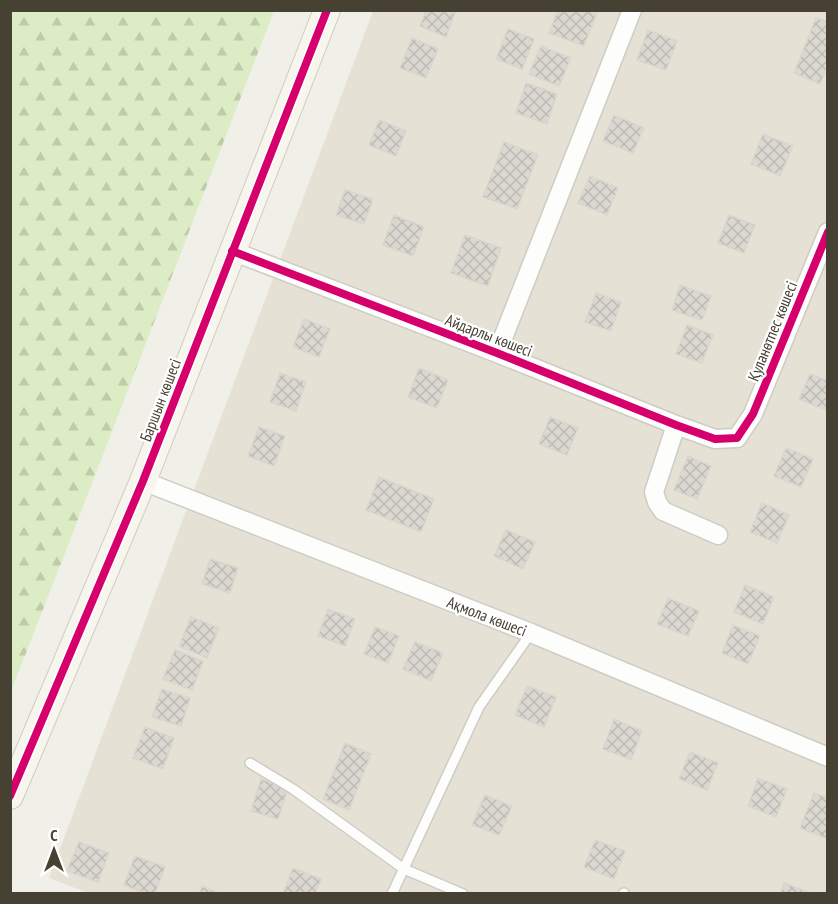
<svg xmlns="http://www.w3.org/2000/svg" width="838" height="904" viewBox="0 0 838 904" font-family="'PT Sans Narrow',sans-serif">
  <defs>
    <pattern id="forest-firs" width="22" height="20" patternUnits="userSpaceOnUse" patternTransform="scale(1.5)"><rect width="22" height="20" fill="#dcedc6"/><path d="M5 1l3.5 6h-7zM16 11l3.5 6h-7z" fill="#beccab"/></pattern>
    <pattern id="building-cross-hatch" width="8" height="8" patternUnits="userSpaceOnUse" patternTransform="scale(1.5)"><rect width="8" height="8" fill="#dad8d1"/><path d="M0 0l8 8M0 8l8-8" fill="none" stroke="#bcbbb4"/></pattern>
  </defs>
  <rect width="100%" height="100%" fill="#f0efe8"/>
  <path fill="#e5e1d5" d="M373,11H827V893L91,894L49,878Z"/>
  <path fill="url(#forest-firs)" d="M11,10L274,11L69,543L11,691Z"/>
  <path fill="url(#building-cross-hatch)" stroke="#d9d6ce" stroke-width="1.5" d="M426,10H456L446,37L420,26Z
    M558,10H598L584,46L549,33Z
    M816,18L828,22V64L820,84L794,73Z
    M508,29L534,39L522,69L496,59Z
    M648,30L677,41L666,70L637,60Z
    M412,38L438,49L426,78L400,68Z
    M541,46L571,58L559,86L529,74Z
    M526,83L557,94L547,124L516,113Z
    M614,115L644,128L633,153L603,141Z
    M379,120L406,131L396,156L369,145Z
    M763,134L793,146L780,176L751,164Z
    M504,142L538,155L517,209L483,197Z
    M590,176L618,188L607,215L578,203Z
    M345,190L373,199L364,224L336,215Z
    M394,215L424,227L413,256L383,245Z
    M729,215L755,225L744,253L718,243Z
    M465,235L501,248L488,286L451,273Z
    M680,285L711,296L702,320L672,310Z
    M596,293L621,302L611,331L585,322Z
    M304,319L330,329L319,357L293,347Z
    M687,325L713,335L702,363L676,354Z
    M419,368L448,380L437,408L408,397Z
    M280,373L306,382L296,411L270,402Z
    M810,374L828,381V411L799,399Z
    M550,417L578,428L567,455L539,444Z
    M259,427L285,436L274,466L248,456Z
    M786,448L813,459L801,487L774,476Z
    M688,456L711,466L697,499L674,490Z
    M379,477L434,499L421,532L366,510Z
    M762,503L789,515L777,543L750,532Z
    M506,530L535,542L523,569L494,556Z
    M210,559L238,568L230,593L202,584Z
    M745,585L774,597L763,624L734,612Z
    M668,598L699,611L688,636L657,624Z
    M328,609L355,619L345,646L318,636Z
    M191,617L219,628L207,658L179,646Z
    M733,625L760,636L748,664L722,653Z
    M375,627L399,636L388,663L364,654Z
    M415,642L443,653L431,681L403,669Z
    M175,650L203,661L192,690L163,679Z
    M527,686L556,697L544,727L515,715Z
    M162,689L190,698L181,726L152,717Z
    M614,719L642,731L631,760L603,749Z
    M145,727L174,738L163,769L133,758Z
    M345,743L371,754L349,810L323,799Z
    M690,752L718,763L707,790L679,779Z
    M758,778L787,789L776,817L748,806Z
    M261,779L288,788L278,819L251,811Z
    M814,793L828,798V839L800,828Z
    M485,795L512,806L499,835L472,825Z
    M595,840L625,851L614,879L584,867Z
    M79,842L109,853L98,882L67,871Z
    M135,856L165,867L155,894H146L124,885Z
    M293,868L321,879L315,894H283Z
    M784,883L811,893V894H780Z
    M202,886L221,894H199Z"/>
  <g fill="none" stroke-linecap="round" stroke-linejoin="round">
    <defs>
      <path id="lane" d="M250,763L293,789L404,869L463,894
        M392,894L479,707L531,633
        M623,894L624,893"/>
      <path id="street" d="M232,251L497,353L676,425L715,439L737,438L753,414L828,232
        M497,353L632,10
        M676,425L654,492L657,502L663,511L718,535
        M143,481L531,633L828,757"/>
      <path id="secondary" d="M10,796L143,481L327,10"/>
    </defs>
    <use href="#lane" stroke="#ceccc6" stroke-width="12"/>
    <use href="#street" stroke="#ceccc6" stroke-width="21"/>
    <use href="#secondary" stroke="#d0ccbf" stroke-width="28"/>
    <use href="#lane" stroke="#fdfdfc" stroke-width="9"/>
    <use href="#street" stroke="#fdfdfc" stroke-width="18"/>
    <use href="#secondary" stroke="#f6f5ee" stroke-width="26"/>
    <defs>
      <path id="cycleway" d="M232,251L497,353L676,425L715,439L737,438L753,414L828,232
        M10,796L143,481L327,10"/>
    </defs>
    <use href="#cycleway" stroke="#fff" stroke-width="11"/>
    <use href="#cycleway" stroke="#d6006c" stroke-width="8"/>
  </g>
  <g text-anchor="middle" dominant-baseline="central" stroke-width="4.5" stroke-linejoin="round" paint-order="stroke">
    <g font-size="16" fill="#474134" stroke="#fff">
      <text transform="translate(772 331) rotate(-68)">Қуланөтпес көшесі</text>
      <text transform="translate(489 335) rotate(21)">Айдарлы көшесі</text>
      <text transform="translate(160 400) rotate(-69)">Баршын көшесі</text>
      <text transform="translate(487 616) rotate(21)">Ақмола көшесі</text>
    </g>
  </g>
  <rect width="838" height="904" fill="none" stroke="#474134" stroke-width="24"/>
  <g transform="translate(54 850)" stroke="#ffffff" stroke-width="4.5" paint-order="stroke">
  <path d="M0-4.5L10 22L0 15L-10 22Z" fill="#474134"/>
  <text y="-9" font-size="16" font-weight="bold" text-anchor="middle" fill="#474134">С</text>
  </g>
</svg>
